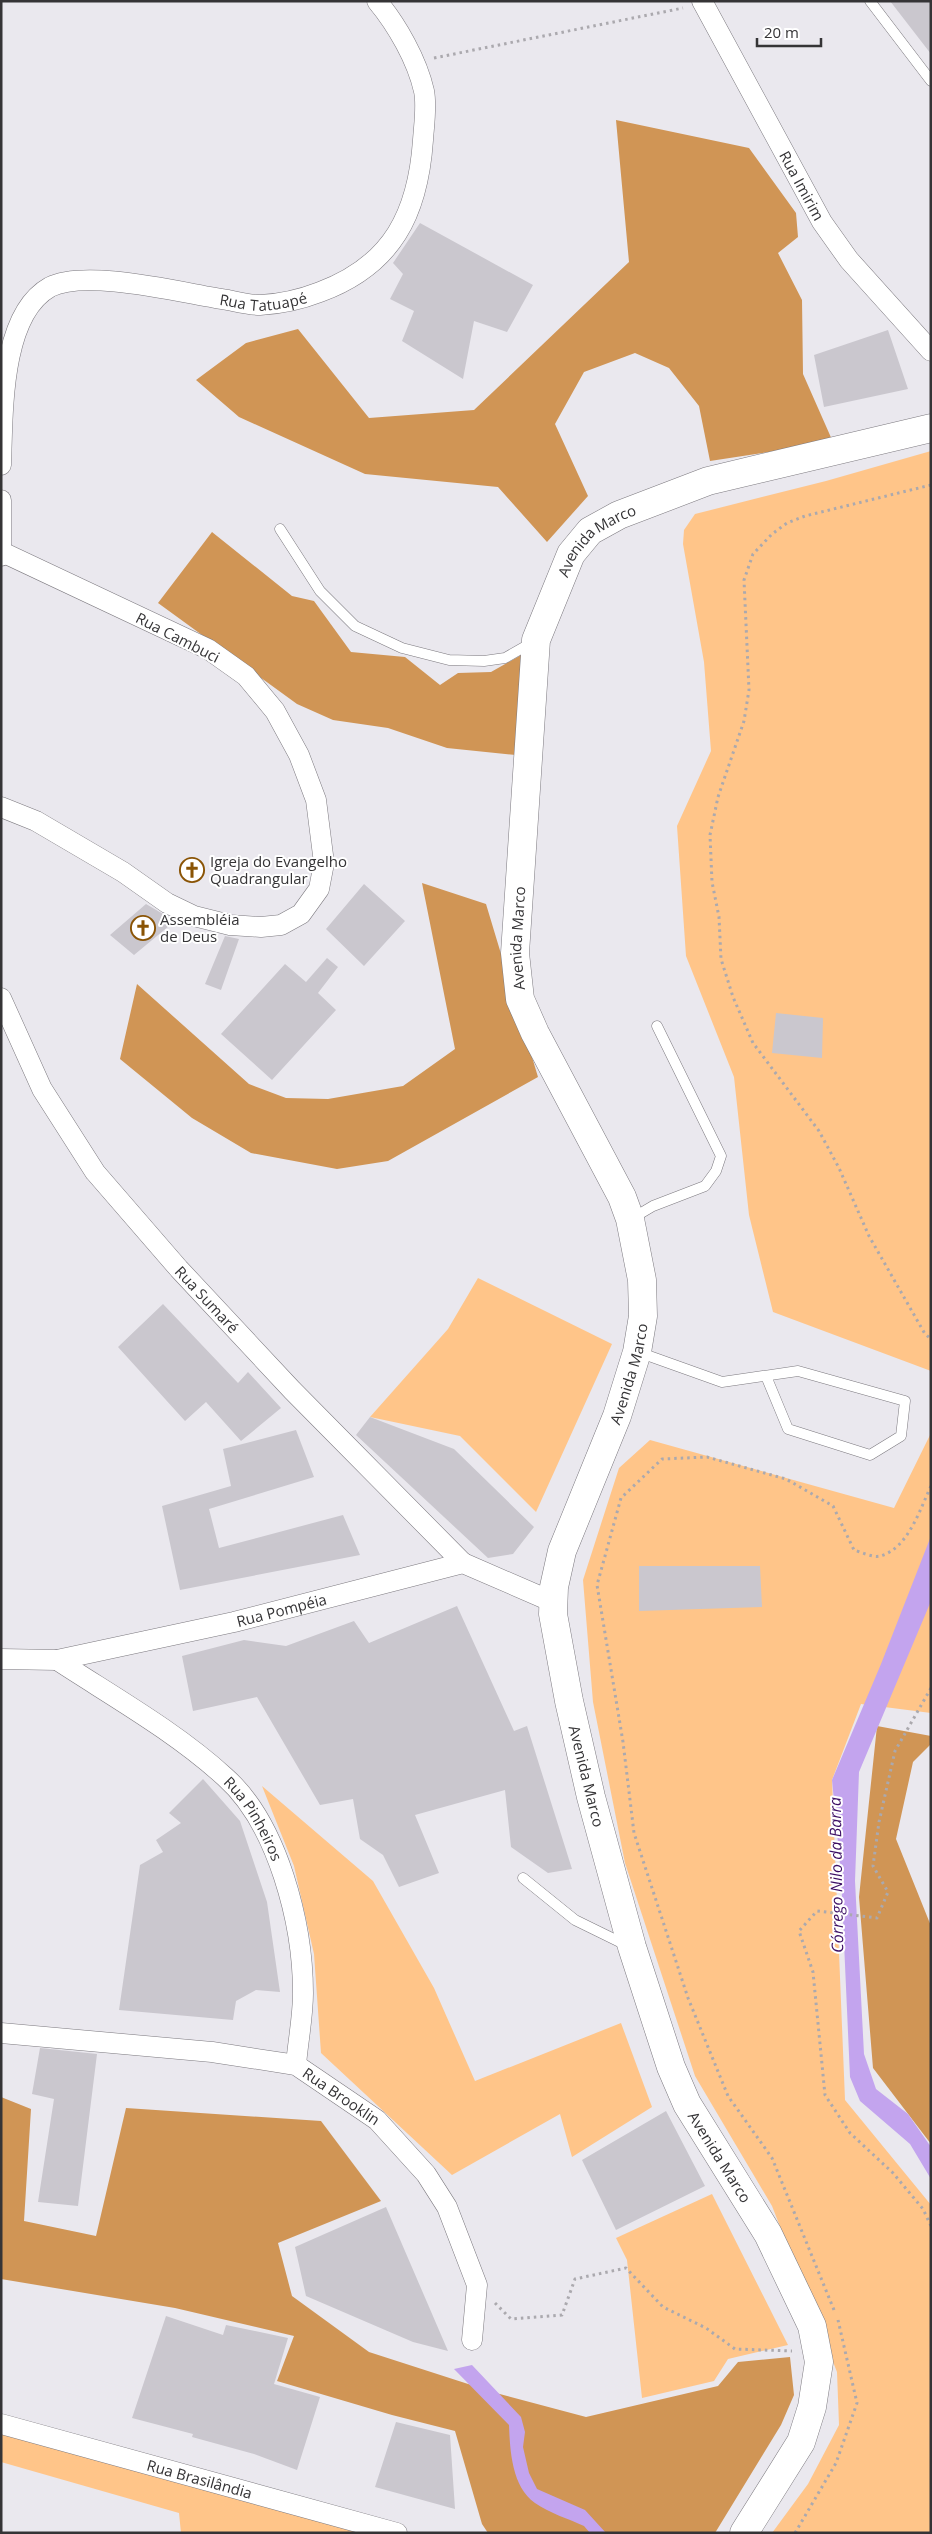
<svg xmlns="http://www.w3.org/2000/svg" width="932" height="2534" viewBox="0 0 932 2534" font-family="'Open Sans',sans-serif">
  <rect width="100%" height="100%" fill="#eae8ee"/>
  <path fill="#ffc589" d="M931,451V1371L773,1312L749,1215L734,1077L686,956L677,826L711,751L704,662L683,544L684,530L695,514L826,481Z
    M478,1278L612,1344L536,1512L460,1436L370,1417L448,1329Z
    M931,1433V1713L861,1704L832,1780L845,2100L931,2205V2533H772L808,2484L839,2425L837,2372L772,2206L695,2076L625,1863L593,1702L583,1580L619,1468L650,1440L894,1508Z
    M262,1786L373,1881L434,1988L475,2081L621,2023L652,2107L572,2157L560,2114L452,2175L321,2053L314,1954L294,1866Z
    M712,2194L788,2345L728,2359L714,2381L642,2398L627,2260L616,2238Z
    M1,2428L380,2533H181L179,2513L1,2462Z"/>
  <path fill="#d09555" d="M616,120L749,148L796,213L798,237L778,253L802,300L803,374L833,442L710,461L699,406L669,368L635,353L584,372L555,424L588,496L547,542L498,487L365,474L239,417L196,380L246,343L298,329L369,418L474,410L629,262Z
    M212,532L292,596L314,601L351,652L405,657L440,685L458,673L491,672L523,654L516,755L447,748L388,728L333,720L297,704L158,603Z
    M422,883L486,904L538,1077L388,1161L337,1169L251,1153L192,1118L120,1059L137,984L249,1084L286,1098L328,1099L403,1086L455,1049Z
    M877,1726L931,1736V1744L913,1762L896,1839L931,1926V2144L873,2068L859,1897Z
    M1,2097L31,2109L24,2221L96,2236L126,2108L321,2121L381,2201L278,2243L292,2296L369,2352L496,2393L586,2417L718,2386L738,2362L790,2357L794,2395L781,2425L715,2533H488L482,2524L455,2431L392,2415L277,2381L294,2336L175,2308L1,2279Z"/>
  <path fill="#c3a4ee" d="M931,1536V1601L859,1772L855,1881L864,2054L876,2089L908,2114L931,2147V2179L910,2144L860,2101L850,2077L841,1875L832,1780L881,1664Z
    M472,2365L521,2417L525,2432L523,2447L529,2473L537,2489L585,2510L606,2533H590L584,2526C569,2519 549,2513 535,2503C512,2487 510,2451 509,2425L454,2369Z"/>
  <path fill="#cac7ce" d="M890,1H931V54Z
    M420,223L533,285L507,332L474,321L463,379L402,341L414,311L390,299L403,274L393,263Z
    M888,330L908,389L824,407L814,355Z
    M364,884L405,921L364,966L326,929Z
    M146,904L175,921L134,955L110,935Z
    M225,936L239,939L221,990L205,984Z
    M327,958L338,967L318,993L336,1010L272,1080L221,1034L285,964L306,982Z
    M776,1013L823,1018L822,1058L772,1053Z
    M163,1304L238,1383L248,1372L281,1408L241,1441L206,1402L185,1421L118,1347Z
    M370,1417L454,1449L534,1527L513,1554L488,1558L356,1435Z
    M296,1430L314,1477L209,1509L219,1548L343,1515L360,1555L180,1590L162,1506L231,1486L223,1449Z
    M639,1566H760L762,1607L639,1611Z
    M457,1606L514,1731L527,1726L572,1869L548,1873L511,1847L505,1790L415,1815L439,1873L399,1887L383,1855L360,1839L353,1799L320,1805L257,1697L193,1711L182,1656L244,1640L286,1646L354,1621L369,1643Z
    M203,1779L240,1821L267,1902L280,1992L256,1990L236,2001L233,2020L119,2010L140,1865L163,1852L156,1840L181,1823L169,1813Z
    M40,2048L97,2054L78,2206L38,2202L54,2099L32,2094Z
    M666,2111L705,2186L616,2230L582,2160Z
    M386,2207L448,2351L413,2342L306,2296L295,2247Z
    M166,2316L223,2335L226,2325L288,2338L274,2384L320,2397L297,2470L254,2454L192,2437L193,2434L132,2418Z
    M396,2422L450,2435L455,2509L375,2487Z"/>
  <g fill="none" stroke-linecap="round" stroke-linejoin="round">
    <defs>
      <path id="service" d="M870,1L931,81
        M280,529L320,591L355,626L402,648L449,660L484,661L505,658L533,642
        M631,1219L653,1206L705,1186L716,1171L721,1156L657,1026
        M638,1352L722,1382L798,1371L905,1401L901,1436L870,1455L788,1429L766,1376
        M523,1878L575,1920L626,1945"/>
      <g id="minor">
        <path id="s1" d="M702,1L822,222L849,260L931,351"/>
        <path id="s2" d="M1,465C3,414 0,315 50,287C87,268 186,294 228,300C238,302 250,305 260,305C280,304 302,299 320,292C393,265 418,213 423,140C424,125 427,106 424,91C417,60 397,25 377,1"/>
        <path d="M1,500V556"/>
        <path d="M1,807L36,821L123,872L167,903L194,916L230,925L261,927L281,925L301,914L319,889L324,863L316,800L299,755L275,711L246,676L208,649L2,552"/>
        <path id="s3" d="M1,998L42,1089L95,1172L179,1269L292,1390L463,1563"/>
        <path id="s4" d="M1,1659L57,1660L234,1622L463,1563L553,1602"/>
        <path id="s5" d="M57,1660C112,1696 176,1732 225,1777C278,1824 303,1924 303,1993C303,2017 298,2041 296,2065"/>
        <path id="s6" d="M1,2033L212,2052L296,2065L377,2120L426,2174L447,2207L477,2285L472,2340"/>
        <path id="s7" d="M1,2424L397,2533"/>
      </g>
      <g id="secondary">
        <path id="s8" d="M744,2533L801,2442L812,2407L819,2362L812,2326L768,2234L687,2104L671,2067L632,1947L591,1797L569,1701L553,1614L554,1587L562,1551L617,1416L637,1352L643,1316L642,1280L630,1219L622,1197L535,1033L520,999L515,953L536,640L571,554L590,531L619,515L708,481L931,428"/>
      </g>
    </defs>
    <use href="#service" stroke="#7c797f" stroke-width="11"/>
    <use href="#minor" stroke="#7c797f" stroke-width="21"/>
    <use href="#secondary" stroke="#7c797f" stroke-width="29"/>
    <path stroke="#aba9ae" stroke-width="3" stroke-dasharray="2.5 4" stroke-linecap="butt" d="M434,58L683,8
      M931,485L805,516L787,523L772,534L753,554L744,580L749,690L744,721L718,797L710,835L712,882L719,917L721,959L733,997L753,1043L819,1131L839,1168L869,1236L925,1334L931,1339
      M931,1688L895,1751L879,1822L873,1866L888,1892L877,1918L817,1911L799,1931L813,1972L825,2095L850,2133L893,2173L923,2209L931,2226
      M495,2303L511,2319L562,2315L575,2279L626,2268L663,2307L706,2328L735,2349L792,2351
      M834,2310L772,2158L728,2096L688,1998L634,1833L623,1742L597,1585L621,1498L662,1459L707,1457L786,1479L833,1506L854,1550C861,1552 873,1558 880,1556C908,1549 920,1509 931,1486
      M795,2533L836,2463L857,2403L838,2320"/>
    <use href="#service" stroke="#fff" stroke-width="10"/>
    <use href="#minor" stroke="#fff" stroke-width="20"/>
    <use href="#secondary" stroke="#fff" stroke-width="28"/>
  </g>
  <defs>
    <symbol id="church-ring" viewBox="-11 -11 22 22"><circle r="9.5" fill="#fff" stroke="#8a5405" stroke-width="1.5"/><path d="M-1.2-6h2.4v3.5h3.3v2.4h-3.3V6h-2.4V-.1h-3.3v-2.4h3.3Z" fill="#8a5405"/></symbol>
  </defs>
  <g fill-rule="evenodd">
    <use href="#church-ring" x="178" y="856" width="28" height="28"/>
    <use href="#church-ring" x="129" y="914" width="28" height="28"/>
  </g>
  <g text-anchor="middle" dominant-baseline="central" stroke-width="4" stroke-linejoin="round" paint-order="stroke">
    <g font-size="15" fill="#353436" stroke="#fff">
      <text stroke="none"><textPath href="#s1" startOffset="210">Rua Imirim</textPath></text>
      <text stroke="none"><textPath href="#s2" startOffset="408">Rua Tatuapé</textPath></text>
      <text stroke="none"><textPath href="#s8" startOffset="2129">Avenida Marco</textPath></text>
      <text transform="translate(178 637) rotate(27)">Rua Cambuci</text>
      <text stroke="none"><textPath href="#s8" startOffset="1709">Avenida Marco</textPath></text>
      <text stroke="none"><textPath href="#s3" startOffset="368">Rua Sumaré</textPath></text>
      <text stroke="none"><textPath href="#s8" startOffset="1244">Avenida Marco</textPath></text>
      <text stroke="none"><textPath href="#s4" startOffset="286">Rua Pompéia</textPath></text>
      <text transform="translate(587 1776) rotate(76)">Avenida Marco</text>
      <text stroke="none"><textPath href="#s5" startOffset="256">Rua Pinheiros</textPath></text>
      <text stroke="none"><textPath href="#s6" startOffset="352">Rua Brooklin</textPath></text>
      <text transform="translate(720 2157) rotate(58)">Avenida Marco</text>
      <text stroke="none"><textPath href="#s7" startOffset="206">Rua Brasilândia</textPath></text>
    </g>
    <g font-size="15" fill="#353436" stroke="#fff" text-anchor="start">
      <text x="210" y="861">Igreja do Evangelho<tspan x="210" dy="17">Quadrangular</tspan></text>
      <text x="160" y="919">Assembléia<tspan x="160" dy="17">de Deus</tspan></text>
    </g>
    <g font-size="16" font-style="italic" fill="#3c0e64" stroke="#fff">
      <text transform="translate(836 1875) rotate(-91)">Córrego Nilo da Barra</text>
    </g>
  </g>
  <rect width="932" height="2534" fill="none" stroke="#353436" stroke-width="5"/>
  <path d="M757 38v8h64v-8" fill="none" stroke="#353436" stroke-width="2.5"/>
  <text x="764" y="38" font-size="15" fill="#353436" stroke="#ffffff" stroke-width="4" paint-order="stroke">20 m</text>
</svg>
